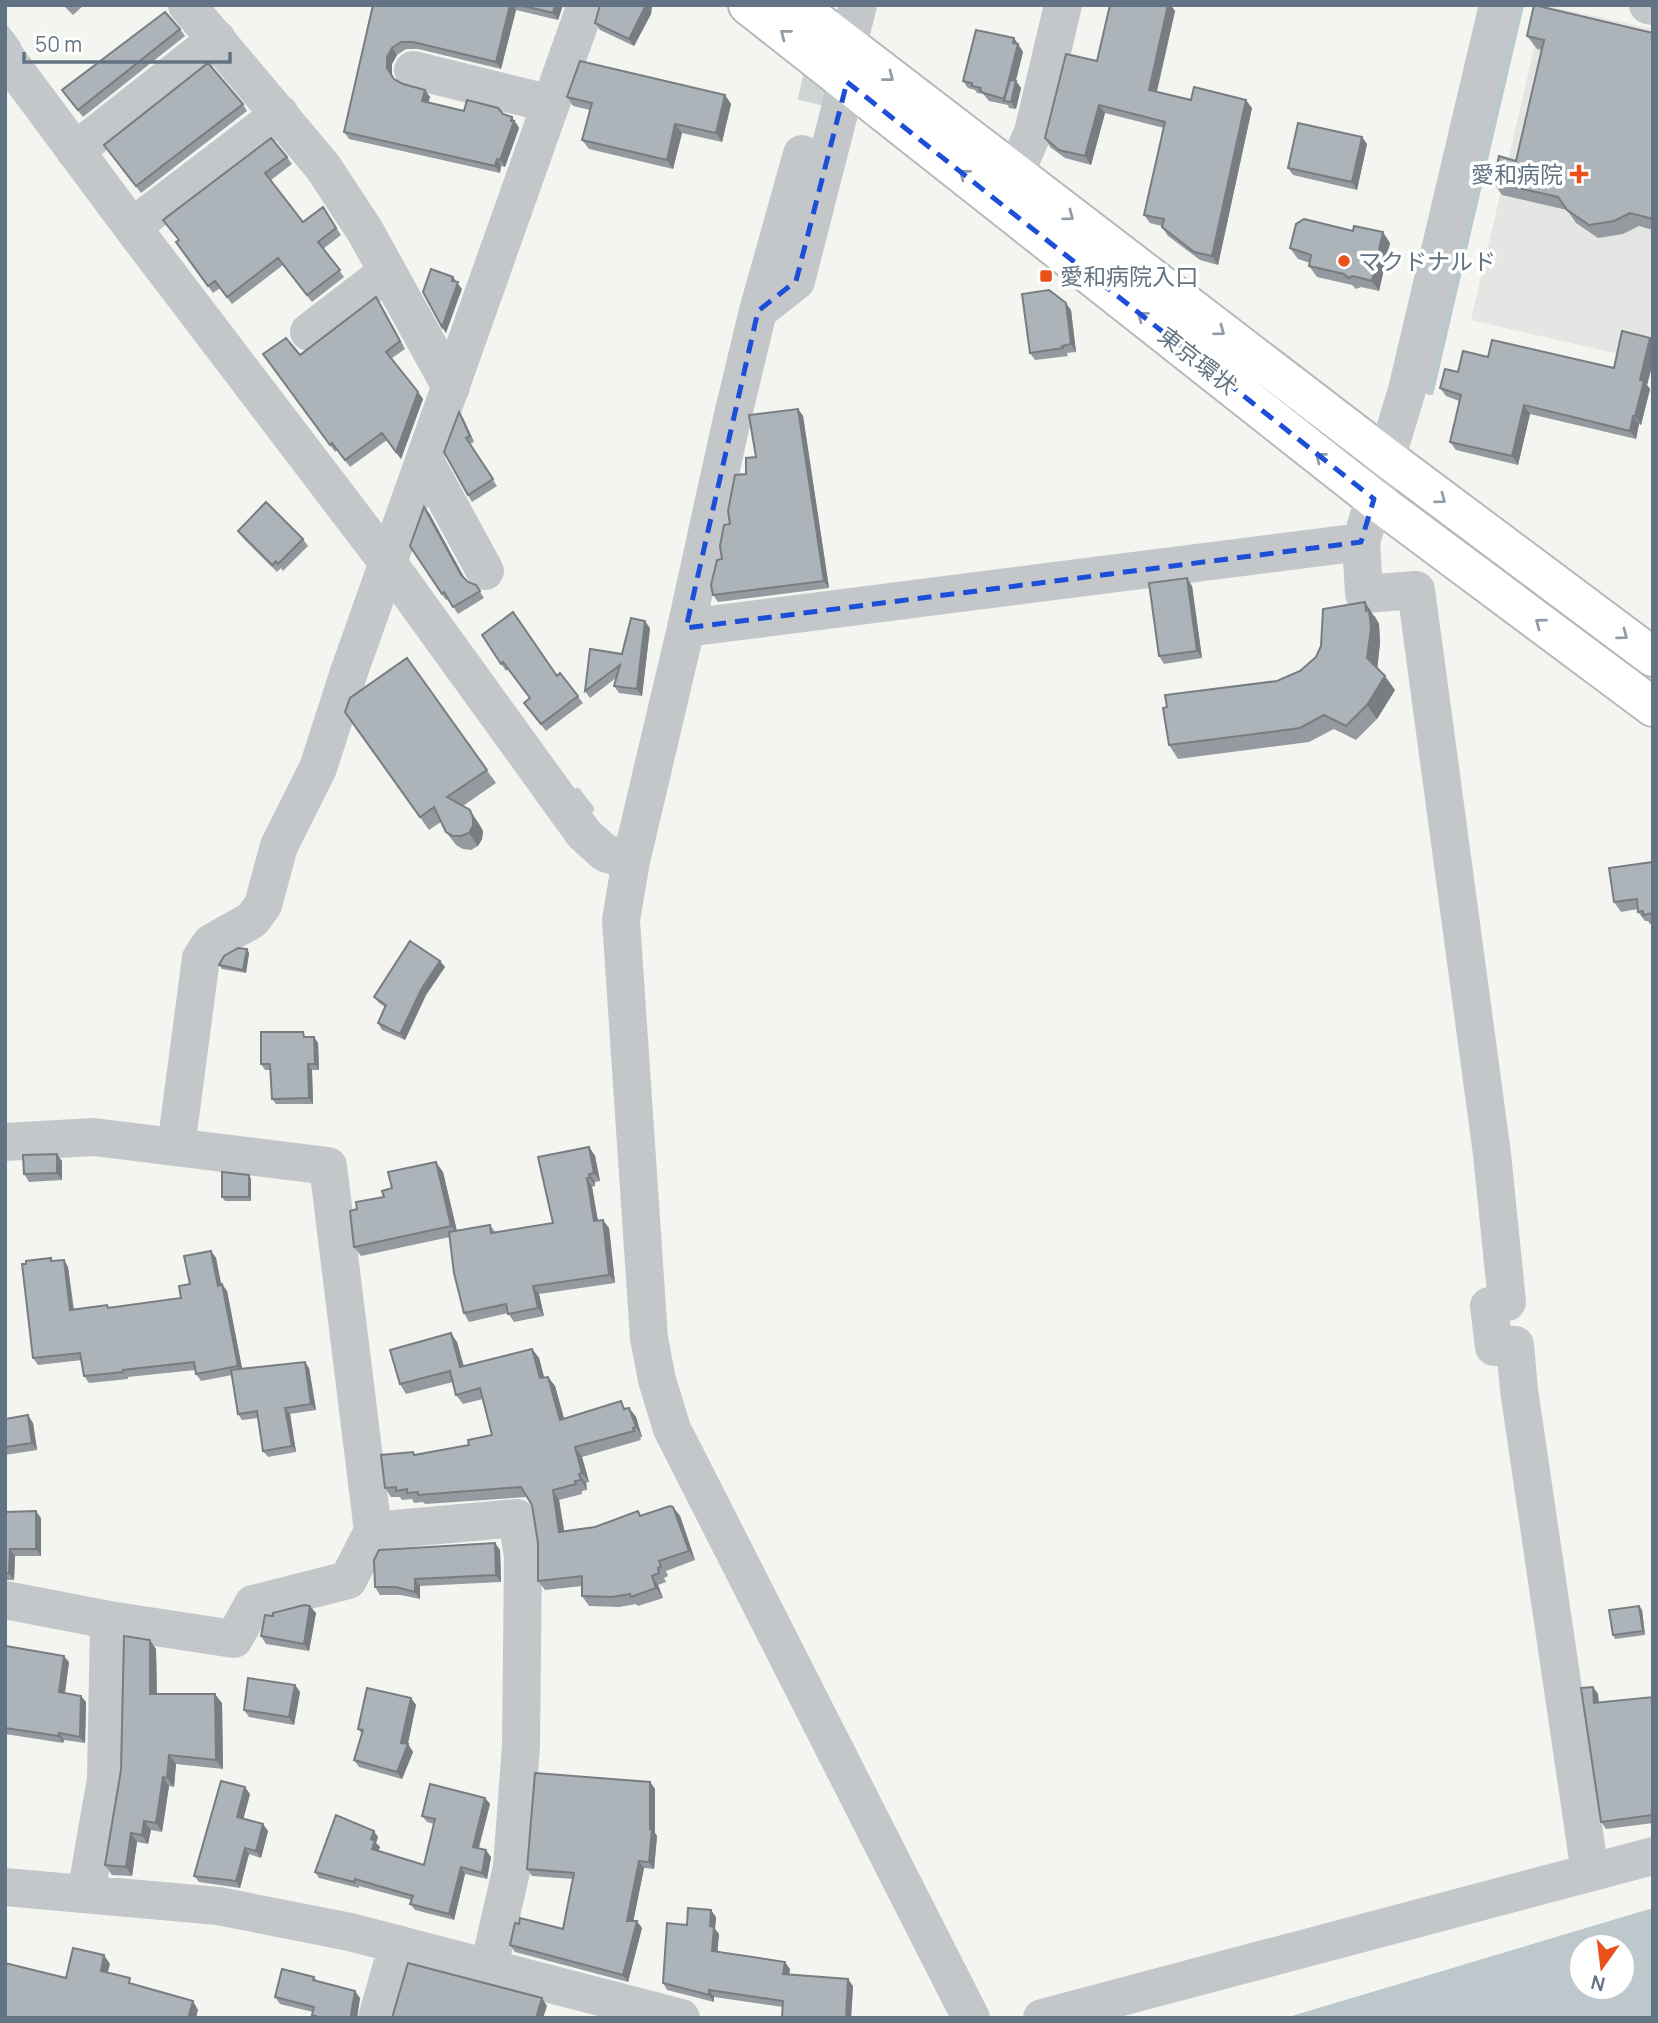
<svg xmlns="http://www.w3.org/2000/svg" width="1658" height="2023" viewBox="0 0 1658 2023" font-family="Manrope,'Noto Sans JP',sans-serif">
  <rect width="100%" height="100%" fill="#f4f5f0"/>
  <path fill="#e5e6e4" d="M1544,5L1653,29V362L1471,320Z"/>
  <path fill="#bdc8cd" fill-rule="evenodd" d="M1653,1908V2018H1285ZM1581,1946H1623V1988H1581Z"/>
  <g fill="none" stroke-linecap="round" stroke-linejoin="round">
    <path stroke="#bdc8cd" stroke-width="8" d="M5,29L17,45
      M1430,391L1520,5
      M577,792L590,809"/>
    <path stroke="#d0d4d5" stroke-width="38" stroke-dasharray="38 19" stroke-linecap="butt" d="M816,104L832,35"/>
    <defs>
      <path id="highway" d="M748,5L1374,499L1653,707
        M796,5L1387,458L1653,657"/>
    </defs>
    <use href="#highway" stroke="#b6b9bc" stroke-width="42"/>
    <path stroke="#c4c7ca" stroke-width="38" d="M187,5L323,167L365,231L451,387
      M1498,5L1407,390L1361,542L1364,594L1416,590L1492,1154L1507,1302L1489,1306L1494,1347L1515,1345L1519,1390L1590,1873
      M1648,5L1653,6
      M848,45L858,5
      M5,56L132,227L388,563L584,834L605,853L631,861
      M413,70L551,104
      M847,82L796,281L758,311L732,419L686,628L631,861L621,920L649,1338L657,1380L672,1429L971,2018
      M75,151L217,39
      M1015,174L1033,132L1063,5
      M132,227L280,114
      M758,311L802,154
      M309,332L387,272
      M425,461L485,571
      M686,628L1361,542
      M5,1142L94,1137L328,1166L373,1531L348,1580L253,1604L234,1639L109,1620L5,1600
      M176,1147L201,958L211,943L252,920L263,905L279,846L318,768L349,672L586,5
      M373,1531L517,1518L523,1556L521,1745L512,1867L489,1967
      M5,1887L218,1906L350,1932L681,2018
      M86,1894L106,1779L109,1620
      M377,2018L398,1944
      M1042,2018L1653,1856"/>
    <use href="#highway" stroke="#fff" stroke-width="38"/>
  </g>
  <path fill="#949a9f" d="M63,5H84L73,15Z
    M373,5H563L558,20L516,10L501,69L418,49H406L397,55L392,64V75L395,80L403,84L425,90L430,97L428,102L464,111L503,114L517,124L519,128L505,167L501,166L500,173L349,139L344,132Z
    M600,5H652L651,14L634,46L600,30L595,23Z
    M1175,11L1157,92L1191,100L1252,108L1218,265L1200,260L1168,236L1162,227V226L1150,223L1144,215L1164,128L1105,113L1091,165L1065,158L1050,147L1045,138L1097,61Z
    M180,29L185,36L83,117L67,97Z
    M1653,33V230L1639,226L1623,234L1598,238L1576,223L1567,210L1502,195L1493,182L1516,161L1542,50L1537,49L1527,36Z
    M1014,38L1023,52L1016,81L1021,88L1016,109L1009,108L1008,105L989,101L983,94L977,93L975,90L968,88L963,81Z
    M725,95L731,104L722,142L682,133L673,169L589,149L582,140L590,110L573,106L567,97Z
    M243,104L247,111L141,193L109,152Z
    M1362,137L1367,144L1357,190L1293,175L1288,168Z
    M287,157L292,164L271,180L303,222L323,207L341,235L323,249L344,277L312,302L283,265L232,304L220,288L213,293L176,242Z
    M1390,243L1379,291L1361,287L1356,289L1352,285L1317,277L1309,266L1310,263L1298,259L1290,248Z
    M381,305L405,349L392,358L423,399L401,459L387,440L350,467L337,450L335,452L263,354L300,355Z
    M1071,310L1076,352L1067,353L1068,356L1035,360L1030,353Z
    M1653,342V362L1647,385L1650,389L1641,425L1639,424L1636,439L1530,414L1518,465L1456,450L1450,442L1459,401L1446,396L1440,388L1458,372L1488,357L1614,368Z
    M798,409L803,416L829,588L718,602L713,595L730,524L746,474L756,457Z
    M463,418L474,442L470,444L497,486L472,502L468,495Z
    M429,513L464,577L468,582L476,585L484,598L458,614L448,599L446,600L410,546Z
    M238,531L303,539L308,546L283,571L281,568L277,572L243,538Z
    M1192,586L1202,658L1164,664L1159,656Z
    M1375,616L1379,624L1380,643L1377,668L1395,690L1377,719L1356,740L1334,729L1309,742L1178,759L1169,745L1277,681L1300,671L1316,657Z
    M650,628L642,696L619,693L614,686L616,678L590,698L585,691Z
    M482,635L557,676L560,673L583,703L546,731L524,703L530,698L508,669L506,671Z
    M407,658L496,783L463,806L479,824L483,831L482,839L478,846L471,850L463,849L456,845L446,832L441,822L429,830L345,712Z
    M1653,862V924H1650L1648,921H1645L1638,912V909L1621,912L1614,902Z
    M247,949L249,953L246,973L222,969L219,965Z
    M440,961L445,967L426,995L405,1040L382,1030L378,1023L385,1007L379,1003L374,997Z
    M307,1037H314L318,1043L319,1070H312L313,1104H276L272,1099L271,1070H265L261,1064Z
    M589,1147L595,1156L600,1181L595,1182V1186L592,1187L598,1220L609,1228L615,1283L539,1294L544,1316L514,1322L508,1313L469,1322L464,1313L450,1237L361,1256L354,1247L357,1209L443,1172L457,1231L490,1225L495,1232L553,1223Z
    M62,1161V1180L29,1182L24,1174Z
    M249,1175L251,1179V1201H225L222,1197Z
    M211,1251L216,1258L221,1285L227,1291L242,1369L309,1368L316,1410L290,1414L296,1452L268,1457L263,1451L258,1418L242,1420L238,1414L232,1375L201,1381L196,1374L195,1370L128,1377V1379L89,1383L84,1376L82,1360L38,1365L33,1358L53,1261L64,1260L68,1267L74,1309L109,1307L181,1298Z
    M457,1342L464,1366L532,1349L539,1358L544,1378L548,1377L555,1386L564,1419L629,1408L636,1417L642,1437L640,1438L641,1440L582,1457L589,1482L586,1483L587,1490L582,1491V1494L559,1500L564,1531L595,1527L673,1507L680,1516L695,1560L666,1571L668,1576L664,1578L666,1582L658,1585L663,1598L638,1606L636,1604L619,1607L589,1606L582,1596V1586L545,1590L538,1581V1543L532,1505L527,1497L425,1504L423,1502L414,1503L412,1499L402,1500L400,1497H391L385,1488L416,1455L469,1445L492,1435L483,1399L463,1404L456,1395L453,1382L406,1394L400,1384Z
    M5,1419L33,1423L37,1450L5,1455Z
    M5,1512L41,1518V1556H15L14,1580H5Z
    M500,1550L501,1582L420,1586V1599L401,1595H380L375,1587Z
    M1639,1606L1642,1610L1645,1635L1615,1639L1613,1635Z
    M316,1613L309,1651L266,1644L261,1636L273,1616Z
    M156,1649L157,1694L222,1703L223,1769L176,1764L174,1787L169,1786L162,1832L151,1830L148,1844L137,1842L132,1876L112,1875L105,1865Z
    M5,1650L69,1662L65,1693L81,1696L86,1702L85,1743L64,1740L63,1743L5,1734Z
    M295,1685L300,1692L294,1725L249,1717L244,1710Z
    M1593,1687L1598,1694L1599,1703L1653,1697V1823L1606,1829L1601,1822Z
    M411,1698L416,1705L408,1744L413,1752L402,1779L359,1767L354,1760L362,1734L358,1729Z
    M650,1782L655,1789V1833L657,1836L654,1869L644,1868L633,1921L642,1928L628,1982L515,1952L510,1945L519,1924L563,1929L573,1879L532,1876L527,1869Z
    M250,1794L243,1819L268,1831L261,1858L249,1854L240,1888L199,1882L194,1876Z
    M485,1798L490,1804L479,1848L491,1857L487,1879L465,1874L454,1920L415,1910L410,1904L411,1900L359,1886V1888L319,1878L315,1872L378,1837L376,1843L380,1847L378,1851L424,1865L434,1824L427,1822L422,1816Z
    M716,1917L715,1929L719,1934L717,1951L790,1969L789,1974L853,1986L851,2018H782L783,2007L714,1997V2002L667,1990L663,1983L687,1925Z
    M314,1977L317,1981L360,1998L357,2018H314L312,2015L313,2012L280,2004L275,1997Z"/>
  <path fill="#787d82" d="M510,5H512L516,10L501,69L496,62Z
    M555,5H563L558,20L553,13Z
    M646,5H652L651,14L634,46L629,39Z
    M1168,5H1171L1175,11L1155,98L1149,90Z
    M1014,38L1023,52L1010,102L1006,101Z
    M392,48L397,55L392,64V75L398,86L387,68V57Z
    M1016,81L1021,88L1016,109L1011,102Z
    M425,90L430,97L427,108L422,101Z
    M725,95L731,104L722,142L716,133Z
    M1246,100L1252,108L1218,265L1212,256Z
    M1099,105L1105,113L1091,165L1085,156Z
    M512,117L519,128L505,167L500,160Z
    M675,124L682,133L673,169L667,160Z
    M1362,137L1367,144L1357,190L1352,182Z
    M497,159L501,166L500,173L495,166Z
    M1383,232L1390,243L1379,291L1372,281Z
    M453,277L462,289L446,333L442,327Z
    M376,297L381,305L405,349L400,341Z
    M1066,303L1071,310L1076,352L1071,344Z
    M1650,338L1653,342V362L1647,385L1650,389L1641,425L1635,416L1640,380Z
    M418,392L423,399L401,459L396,452Z
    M1524,405L1530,414L1518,465L1512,456Z
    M798,409L803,416L829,588L824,581Z
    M459,412L463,418L474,442L470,436Z
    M1633,416L1639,424L1636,439L1630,431Z
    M424,507L429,513L466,581L461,575Z
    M1187,578L1192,586L1202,658L1197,651Z
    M1365,602L1379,624L1380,643L1377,672L1367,658Z
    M645,621L650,628L642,696L637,689Z
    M1385,676L1395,690L1377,719L1367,705Z
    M470,810L479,824L483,831L482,839L478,846L469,833Z
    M247,949L249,953L246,973L243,970Z
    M440,961L445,967L426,995L405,1040L400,1034L422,988Z
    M314,1037L318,1043L319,1070L315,1064Z
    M308,1064L312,1070L313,1104L309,1098Z
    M589,1147L595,1156L600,1181L594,1173Z
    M57,1154L62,1161V1180L57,1173Z
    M436,1162L443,1172L458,1236L451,1226Z
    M589,1174L595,1182V1186L590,1178Z
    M249,1175L251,1179V1201L249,1197Z
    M587,1178L592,1187L599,1229L594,1221Z
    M603,1220L609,1228L615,1283L609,1275Z
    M211,1251L216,1258L223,1293L218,1286Z
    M64,1260L68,1267L74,1317L70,1310Z
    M222,1284L227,1291L243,1373L238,1366Z
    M533,1286L539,1294L544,1316L538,1308Z
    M451,1333L457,1342L466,1377L460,1367Z
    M532,1349L539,1358L547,1388L540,1378Z
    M305,1362L309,1368L316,1410L311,1404Z
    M548,1377L555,1386L567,1429L560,1420Z
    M285,1408L290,1414L296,1452L292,1446Z
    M629,1408L636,1417L642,1437L636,1427Z
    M28,1415L33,1423L37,1450L32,1443Z
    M575,1447L582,1457L589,1482L582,1473Z
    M579,1474L586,1483L587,1490L581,1480Z
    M553,1490L559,1500L566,1541L559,1532Z
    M673,1507L680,1516L695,1560L689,1551Z
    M36,1511L41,1518V1556L36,1549Z
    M495,1543L500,1550L501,1582L496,1575Z
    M10,1549L15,1556L14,1580L9,1573Z
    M652,1576L658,1585L663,1598L656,1588Z
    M415,1579L420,1586V1599L415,1592Z
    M310,1606L316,1613L309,1651L304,1644Z
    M1639,1606L1642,1610L1645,1635L1643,1631Z
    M150,1640L156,1649L157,1704L150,1694Z
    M64,1656L69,1662L64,1699L59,1692Z
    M295,1685L300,1692L294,1725L289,1717Z
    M1593,1687L1598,1694L1599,1711L1594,1703Z
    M215,1694L222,1703L223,1769L216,1760Z
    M81,1696L86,1702L85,1743L80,1737Z
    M411,1698L416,1705L407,1747L408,1744L413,1752L402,1779L397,1772L401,1743Z
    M59,1733L64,1740L63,1743L59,1736Z
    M169,1755L176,1764L174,1787L167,1778Z
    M163,1777L169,1786L162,1832L156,1823Z
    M650,1782L655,1789V1833L657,1836L654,1869L649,1862Z
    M245,1787L250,1794L242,1824L237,1817Z
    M485,1798L490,1804L477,1853L473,1847Z
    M144,1821L151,1830L148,1844L142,1835Z
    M263,1824L268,1831L261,1858L256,1851Z
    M374,1831L378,1837L376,1843L380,1847L376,1855L372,1849L371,1839Z
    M131,1833L137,1842L132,1876L126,1867Z
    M245,1848L249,1854L240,1888L236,1881Z
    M486,1850L491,1857L487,1879L482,1873Z
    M639,1861L644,1868L632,1928L627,1921Z
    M461,1867L465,1874L454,1920L449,1914Z
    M711,1910L716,1917L715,1929L719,1934L717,1958L712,1951L710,1926Z
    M637,1921L642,1928L628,1982L623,1975Z
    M104,1955L110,1964L106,1979L101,1971Z
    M785,1962L790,1969L788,1981L783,1974Z
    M848,1979L853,1986L851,2018H846Z
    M709,1990L714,1997V2002L709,1995Z
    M355,1991L360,1998L357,2018H352L351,2015Z
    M542,1998L547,2006L543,2018H536Z
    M193,2001L198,2010L196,2018L189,2015Z"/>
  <path fill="#acb3b9" stroke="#787d82" stroke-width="2" d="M373,5H510L496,62L413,42H401L392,48L387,57V68L394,79L403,84L425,90L422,101L464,111L467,100L498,108L503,114L512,117L511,121H514L500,160L497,159L495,166L344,132Z
    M520,5H555L553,13Z
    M600,5H646L629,39L595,23Z
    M1110,5H1168L1149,90L1191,100L1194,87L1246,100L1212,256L1194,252L1162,227L1164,219L1144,215L1165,122L1099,105L1085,156L1059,150L1045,138L1066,54L1097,61Z
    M1534,5L1653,33V219L1630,213L1614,221L1589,225L1567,210L1558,197L1493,182L1499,156L1516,161L1544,40L1527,36Z
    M165,12L180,29L78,110L62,90Z
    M976,30L1014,38L1013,43L1018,44L1004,99L984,93L980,91L981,88L972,86V83L963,81Z
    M580,61L725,95L716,133L675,124L667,160L582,140L592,103L567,97Z
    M208,63L243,104L136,186L104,145Z
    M1010,80L1016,81L1011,102L1004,101Z
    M1298,123L1362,137L1352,182L1288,168Z
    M271,138L287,157L265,173L303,222L323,207L336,228L318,242L340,270L307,295L278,258L227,297L215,281L208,286L176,242L179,240L163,220Z
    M1304,219L1353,231L1354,226L1383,232L1372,281L1353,276L1348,278L1344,274L1309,266L1311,255L1290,248L1296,224Z
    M431,269L453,277L452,281L458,282L442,327L423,292Z
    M1049,290L1066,303L1071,344L1062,346L1063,348L1030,353L1022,294Z
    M376,297L400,341L386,352L418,392L396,452L382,433L345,460L332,443L330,445L263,354L286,338L300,355Z
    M1622,331L1650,338L1640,380L1644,381L1635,416H1633L1630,431L1524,405L1512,456L1450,442L1461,395L1440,388L1445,369L1458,372L1463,351L1488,357L1492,340L1614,368Z
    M798,409L824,581L713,595L711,585L717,560L722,559L720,546L724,525L730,524L728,511L735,475L746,474V458L756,457L749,415Z
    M459,412L470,436L466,438L493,479L468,495L444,452Z
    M266,502L303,539L278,564L276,561L272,565L238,531Z
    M424,507L461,575L468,582L476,585L480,591L453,607L444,592L442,594L410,546Z
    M1187,578L1197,651L1159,656L1149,583Z
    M1365,602L1366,611L1369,610L1371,629L1367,658L1385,676L1367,705L1346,726L1324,715L1300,728L1169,745L1163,708L1167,707L1165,695L1277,681L1300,671L1316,657L1321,646L1323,609Z
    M513,612L557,676L560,673L578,696L541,724L524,703L530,698L503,662L501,664L482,635Z
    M631,618L645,621L637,689L614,686L620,665L585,691L590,649L622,654Z
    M407,658L487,770L447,797L470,810L473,818V826L469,833L461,836H453L446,832L434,807L420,817L345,712L350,698Z
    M1653,862V913L1643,915V911L1638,912L1637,899L1614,902L1609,868Z
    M410,941L440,961L422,988L400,1034L378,1023L386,1005L374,997Z
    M238,948L247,949L243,970L219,965L224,956Z
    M261,1032H303L304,1037H314L315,1064H308L309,1098L272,1099L270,1064H261Z
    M589,1147L594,1173L589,1174L590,1178H587L594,1221L603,1220L609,1275L533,1286L538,1308L508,1314L506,1304L464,1313L454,1273L449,1232L490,1225L491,1233L553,1223L538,1157Z
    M57,1154V1173L24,1174L23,1155Z
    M436,1162L451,1226L354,1247L350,1211L357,1209L356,1202L384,1197L382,1191L392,1188L388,1172Z
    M222,1172L249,1175V1197H222Z
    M211,1251L218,1286L222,1284L238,1366L196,1374L194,1362L123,1370V1372L84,1376L80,1353L33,1358L22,1264H26V1261L51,1258V1261L64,1260L70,1310L107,1305L108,1308L181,1298L179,1286L190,1284L184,1256Z
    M451,1333L460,1367L532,1349L540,1378L548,1377L560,1420L621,1401L624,1409L629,1408L636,1427L633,1428L634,1431L575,1447L582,1473L579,1474L581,1480L575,1481L576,1484L553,1490L559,1532L595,1527L638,1511L640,1516L670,1506L673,1507L689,1551L659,1561L661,1567L658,1568L659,1573L652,1576L656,1588L631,1597L630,1594L612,1597L582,1596V1576L538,1581V1543L532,1505L521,1487L418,1495V1492L407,1493V1489L396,1491V1487L385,1488L381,1455L413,1452L414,1455L469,1445L468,1440L492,1435L480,1388L456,1395L450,1371L400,1384L390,1350Z
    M305,1362L311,1404L285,1408L292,1446L263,1451L257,1411L238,1414L231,1370Z
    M28,1415L32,1443L5,1447V1419Z
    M36,1511V1549H10L9,1573H5V1512Z
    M495,1543L496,1575L415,1579V1592L396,1587H375L374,1560L379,1550Z
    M304,1605L310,1606L304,1644L261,1636L265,1615L273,1616V1613Z
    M1639,1606L1643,1631L1613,1635L1609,1610Z
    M124,1636L150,1640V1694H215L216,1760L169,1755L167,1778L163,1777L156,1823L144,1821L142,1835L131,1833L126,1867L105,1865L121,1770Z
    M6,1646L64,1656L59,1692L81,1696L80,1737L59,1733V1736L5,1728V1650Z
    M248,1678L295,1685L289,1717L244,1710Z
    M1593,1687L1594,1703L1653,1697V1815L1601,1822L1581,1688Z
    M367,1688L411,1698L401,1743L408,1744L397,1772L354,1760L363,1730L358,1729Z
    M535,1773L650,1782V1829H652L649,1862L639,1861L627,1921H637L623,1975L510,1945L515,1923L519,1924L520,1918L563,1929L574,1873L527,1869Z
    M221,1781L245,1787L237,1817L263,1824L256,1851L245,1848L236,1881L194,1876Z
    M430,1784L485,1798L473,1847L486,1850L482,1873L461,1867L449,1914L410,1904L413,1896L355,1879L354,1882L315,1872L336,1815L374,1831L371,1839L375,1841L372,1849L424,1865L435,1819L422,1816Z
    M688,1908L711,1910L710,1926L714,1927L712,1951L785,1962L783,1974L848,1979L846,2018H782L783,2001L709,1990V1995L663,1983L667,1923L687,1925Z
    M73,1948L104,1955L101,1971L130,1978L129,1983L193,2001L189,2015L198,2018H5V1963L66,1978Z
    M408,1963L542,1998L536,2018H392Z
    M282,1969L314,1977L313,1980L355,1991L351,2015L352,2018H322L312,2015L314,2007L275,1997Z"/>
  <defs><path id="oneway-chevron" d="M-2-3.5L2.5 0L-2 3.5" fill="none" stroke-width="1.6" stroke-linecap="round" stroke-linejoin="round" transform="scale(1.75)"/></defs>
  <g stroke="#919da8">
    <use href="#oneway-chevron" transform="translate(785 34) rotate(-142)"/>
    <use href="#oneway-chevron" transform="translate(889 77) rotate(38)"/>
    <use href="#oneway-chevron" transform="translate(964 174) rotate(-142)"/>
    <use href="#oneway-chevron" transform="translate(1069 216) rotate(37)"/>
    <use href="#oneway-chevron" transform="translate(1142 316) rotate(-142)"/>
    <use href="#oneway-chevron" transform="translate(1220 331) rotate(37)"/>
    <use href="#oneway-chevron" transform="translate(1320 457) rotate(-142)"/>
    <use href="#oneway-chevron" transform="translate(1441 499) rotate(37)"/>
    <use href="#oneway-chevron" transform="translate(1540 623) rotate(-143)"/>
    <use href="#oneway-chevron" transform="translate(1623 635) rotate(37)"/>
  </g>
  <path fill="none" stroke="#1d4ed8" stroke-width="5" stroke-dasharray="14 9" stroke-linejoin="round" d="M847,82L1374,499L1361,542L686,628L758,311L796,281Z"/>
  <g fill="#ea501a" stroke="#fff" stroke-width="2.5">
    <path d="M1575.5 163.5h7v7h7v7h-7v7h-7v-7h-7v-7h7z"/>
    <circle cx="1344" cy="261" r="7"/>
    <rect x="1039" y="269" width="14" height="14" rx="3.5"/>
  </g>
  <g text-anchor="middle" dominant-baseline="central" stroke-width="7" stroke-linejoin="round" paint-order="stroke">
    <g font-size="23" fill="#627383" stroke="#fff" text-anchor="start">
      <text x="1563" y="174" text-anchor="end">愛和病院</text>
      <text x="1358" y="261">マクドナルド</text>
      <text x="1060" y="276">愛和病院入口</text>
    </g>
    <g font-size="23" fill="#627383" stroke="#fff">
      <text transform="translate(1198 360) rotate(38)">東京環状</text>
    </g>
  </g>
  <rect width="1658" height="2023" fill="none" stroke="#627383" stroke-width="14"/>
  <g transform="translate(1602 1967) rotate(194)"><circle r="33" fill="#ffffff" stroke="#c0c7cd" stroke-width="2"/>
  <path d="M0-5L12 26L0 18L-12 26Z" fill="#ea501a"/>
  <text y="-10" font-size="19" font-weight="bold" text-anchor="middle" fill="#627383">N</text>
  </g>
  <path d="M24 52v10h206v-10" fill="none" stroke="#627383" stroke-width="3.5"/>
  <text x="35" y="52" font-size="21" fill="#627383" stroke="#ffffff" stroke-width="5" paint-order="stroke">50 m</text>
</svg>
